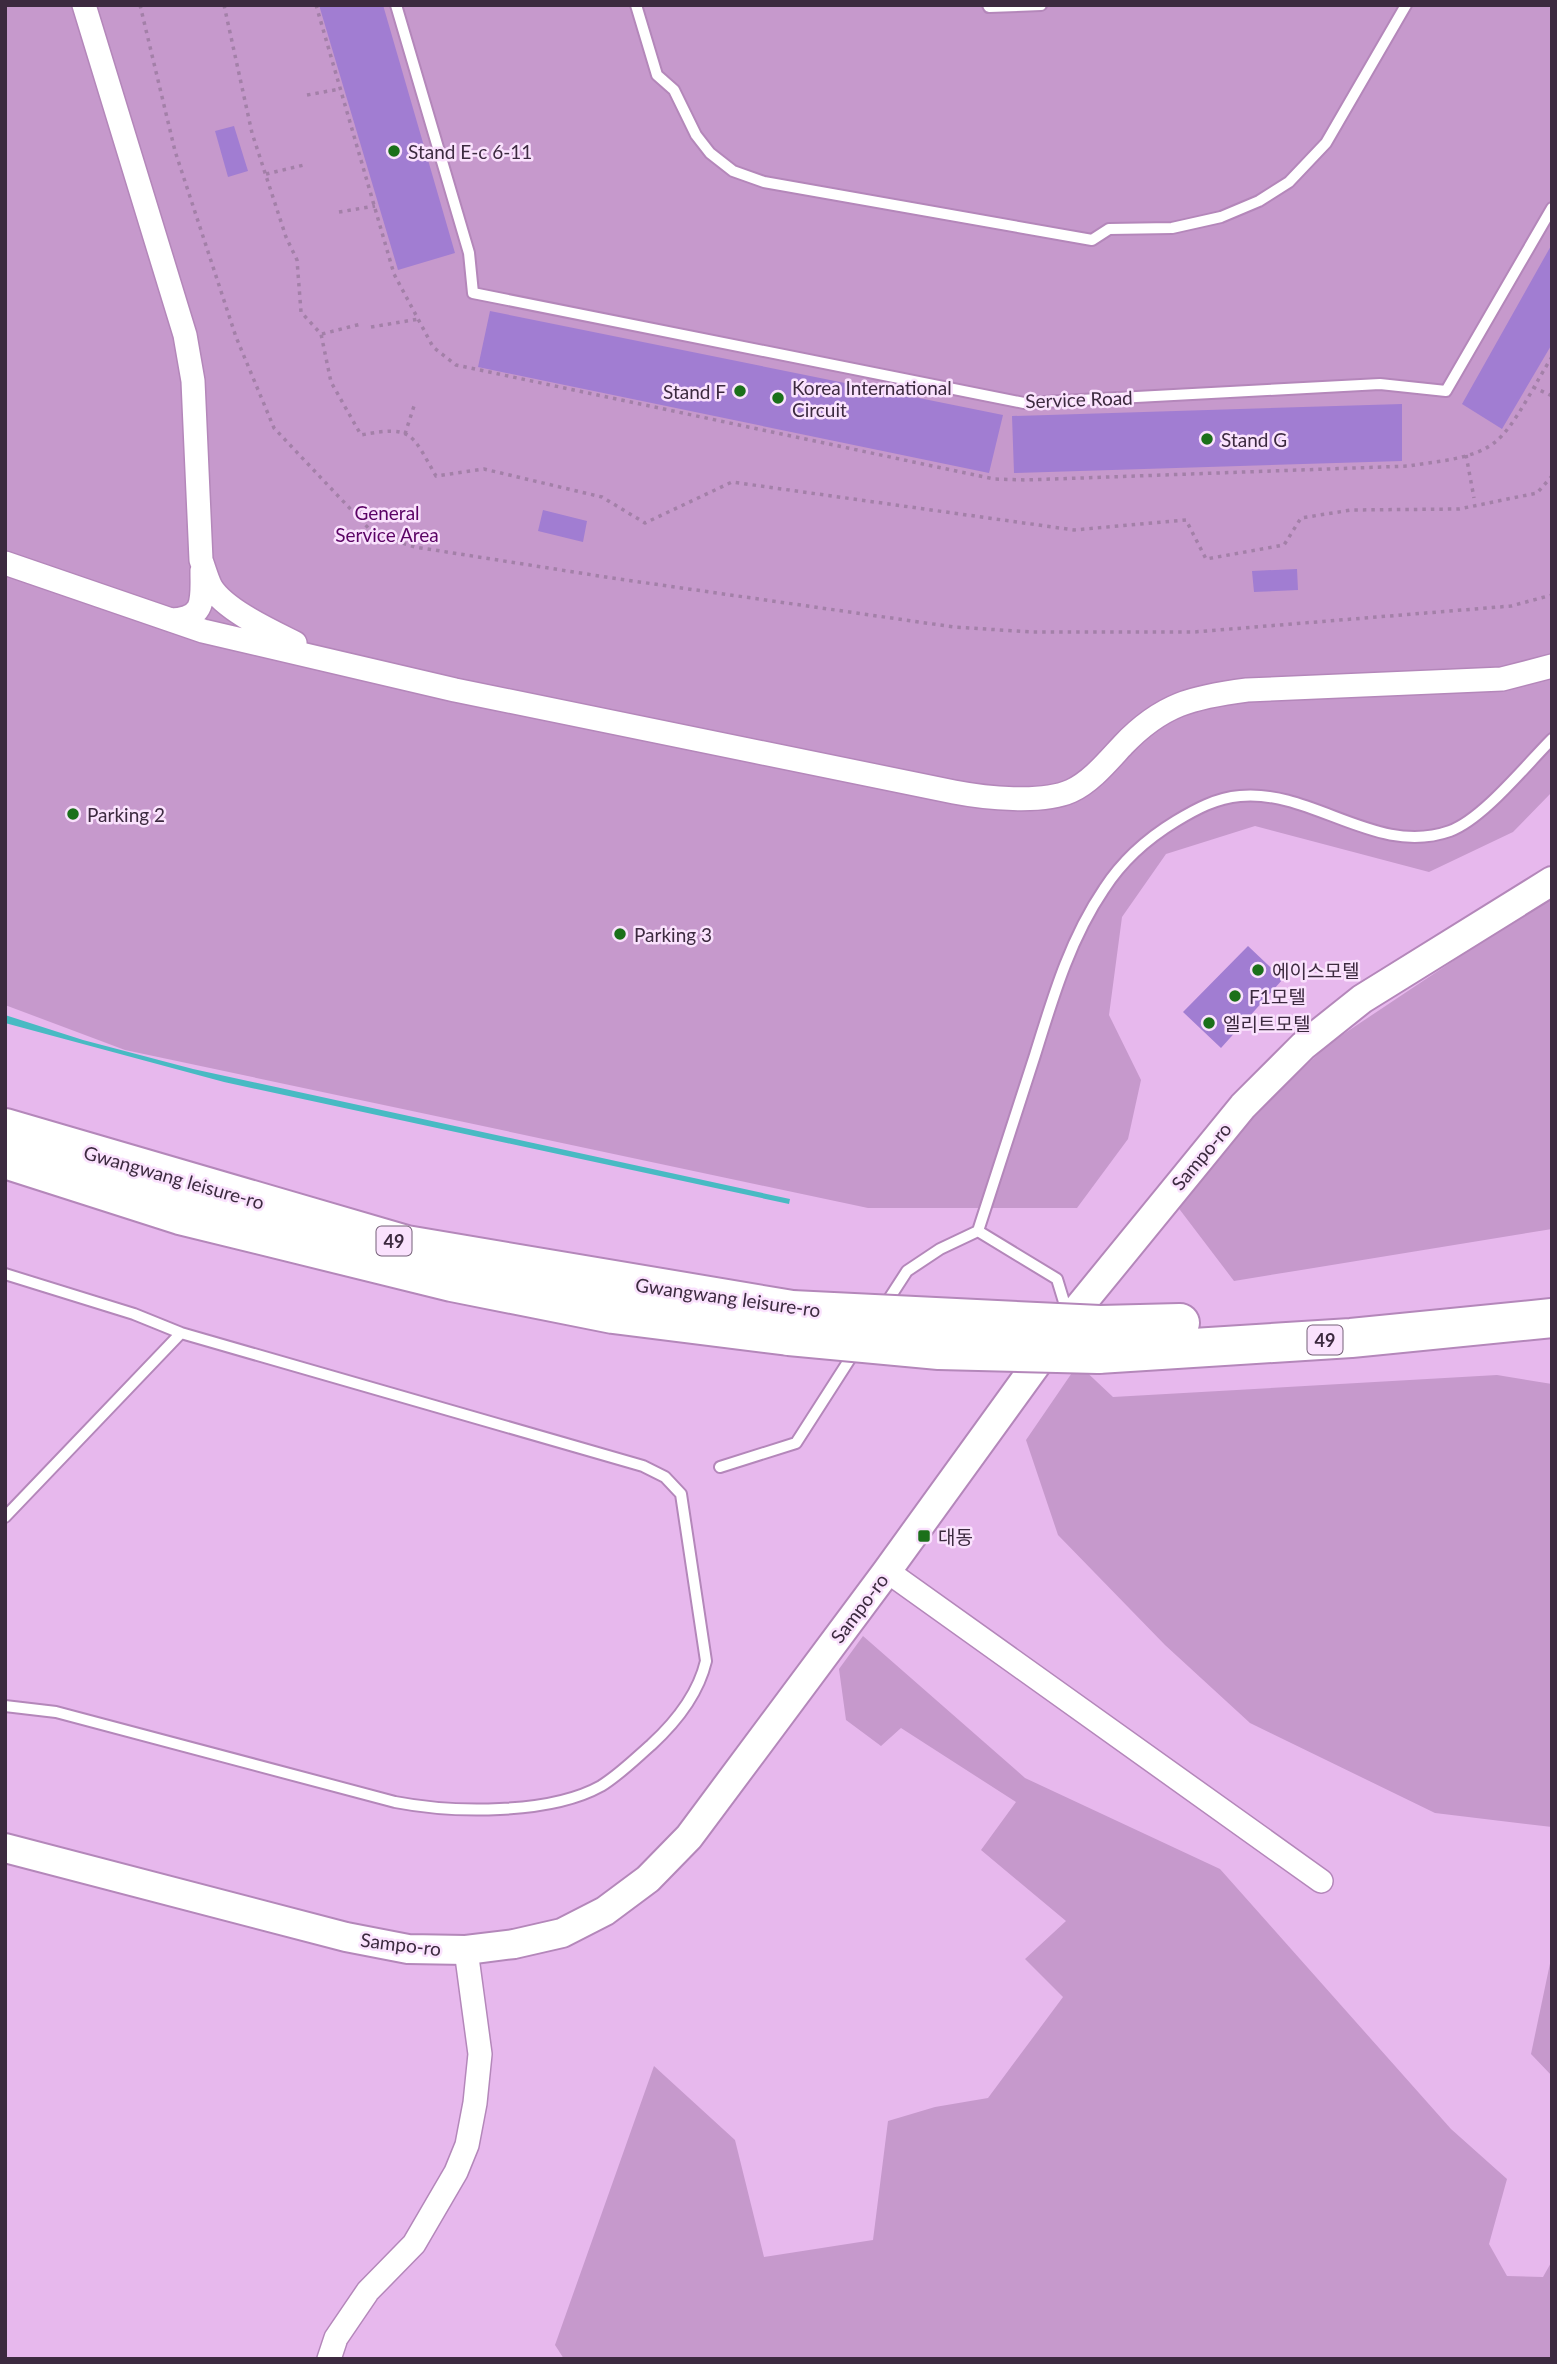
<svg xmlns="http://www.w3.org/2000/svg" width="1557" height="2364" viewBox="0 0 1557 2364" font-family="Lato,'Noto Sans KR',sans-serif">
  <rect width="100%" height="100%" fill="#e7b8ed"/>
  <path fill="#c699cc" d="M5,5H1552V792L1513,832L1429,872L1255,826L1166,854L1122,917L1109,1015L1141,1080L1128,1139L1077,1208H868L125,1050L5,1005Z
    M1552,895V1229L1234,1281L1177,1206L1251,1116L1330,1043Z
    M1078,1364L1113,1397L1497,1375L1552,1384V1827L1435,1813L1250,1723L1165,1645L1058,1535L1026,1440Z
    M863,1636L1025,1778L1220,1869L1451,2129L1507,2179L1489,2244L1507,2276L1543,2277L1552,2261V2359H564L555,2345L654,2066L735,2140L764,2257L873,2240L888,2121L935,2107L988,2098L1063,1997L1025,1959L1066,1921L981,1850L1016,1802L901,1728L881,1746L846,1720L839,1669Z
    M1552,1954V2076L1531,2054Z"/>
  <path fill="#48bac3" d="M5,1015L83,1040L193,1069L790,1199L789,1204L224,1082L5,1023Z"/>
  <path fill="#a17dd2" d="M319,5H383L455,253L398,270Z
    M234,126L248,171L228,177L215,131Z
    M1552,244V344L1502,429L1462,404Z
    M490,311L1003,415L989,473L478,367Z
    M1402,404V461L1014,473L1012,416Z
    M543,510L587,521L583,542L538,531Z
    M1297,569L1298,590L1254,592L1252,571Z
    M1248,946L1283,979L1221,1048L1183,1012Z"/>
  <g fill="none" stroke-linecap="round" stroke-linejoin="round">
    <defs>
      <path id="service" d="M396,5L469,253L473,293L1024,403L1380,384L1446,391L1552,208
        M636,5L657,75L674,90L696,135L710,153L733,171L764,182L1092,240L1109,229L1172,228L1221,217L1259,201L1289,182L1326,143L1406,5
        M988,5L989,7L1041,5
        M978,1231L1057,1279L1068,1315
        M5,1274L134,1314L181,1333L643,1466L665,1477L681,1494L706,1661C698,1695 676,1722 651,1745C635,1759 619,1775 601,1786C549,1815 452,1813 395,1802L56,1712L5,1706
        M885,1305L907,1271L940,1249L978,1231C997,1172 1016,1113 1035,1055C1053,997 1070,939 1104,889C1122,861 1148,838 1176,821C1196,809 1216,798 1240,796C1313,789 1376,857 1450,831C1483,819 1526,765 1552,739
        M720,1467L796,1443L855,1351
        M5,1517L181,1333"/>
      <path id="minor" d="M84,5L185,335L193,381L201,560C204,568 207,579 211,587C225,610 271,631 295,643
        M5,563L203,631L455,690L954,792C985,798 1042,804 1071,791C1091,782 1108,761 1123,745C1162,704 1193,697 1247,690L1502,679L1552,666
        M171,620C206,618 202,600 202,571
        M887,1571L1321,1881
        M329,2359L336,2338L368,2291L414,2244L456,2172L467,2145L475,2103L480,2054L466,1950"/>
      <path id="tertiary" d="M5,1848L346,1937L408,1949L466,1950L514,1944L562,1933L605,1911L648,1879L689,1837L887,1571L1070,1318L1243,1106L1303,1046L1362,999L1552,881"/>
      <path id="trunk" d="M5,1128L406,1245L792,1310
        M5,1159L180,1215L452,1282L613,1314L789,1336
        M1100,1325L1180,1323
        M1098,1354L1351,1338L1552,1318"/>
    </defs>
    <use href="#service" stroke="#b487ba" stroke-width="14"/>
    <use href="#minor" stroke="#b487ba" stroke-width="26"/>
    <use href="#tertiary" stroke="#b487ba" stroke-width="32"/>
    <use href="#trunk" stroke="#b487ba" stroke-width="42"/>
    <path stroke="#a380a8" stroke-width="3.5" stroke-dasharray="3.5 5" stroke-linecap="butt" d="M140,5L175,151L236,337L274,428L374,534L415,547L612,578L954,627L1032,632H1194L1511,606L1552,595
      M224,5L252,133L286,237L297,260L301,312L321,334L331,382L361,435C413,425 411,433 436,476L484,469L602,497L645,523L732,482L1074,530L1186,520L1206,559L1284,545L1301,518L1351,510L1459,509L1537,493L1552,476
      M316,5L394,274L433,347L456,365L994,479L1026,480L1409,466C1436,461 1471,460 1494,443C1515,427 1536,381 1552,357
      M307,95L340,89
      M266,174L304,165
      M339,212L375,206
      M371,327L419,319
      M322,334L361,324
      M1533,387L1552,396
      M405,434L414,406
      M1466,455L1474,498"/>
    <use href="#service" stroke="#fff" stroke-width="10"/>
    <use href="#minor" stroke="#fff" stroke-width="23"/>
    <use href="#tertiary" stroke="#fff" stroke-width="28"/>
    <use href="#trunk" stroke="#fff" stroke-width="38"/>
    <defs>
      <path id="trunk-bridge" d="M792,1310L1100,1325
        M789,1336L939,1350L1098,1354"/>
    </defs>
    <use href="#trunk-bridge" stroke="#b487ba" stroke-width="42" stroke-linecap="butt"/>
    <use href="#trunk-bridge" stroke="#fff" stroke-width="38"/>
  </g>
  <g fill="#1b701a" stroke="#fae2fd" stroke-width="2.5">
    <circle cx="394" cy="151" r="7"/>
    <circle cx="740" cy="391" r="7"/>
    <circle cx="778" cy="398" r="7"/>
    <circle cx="1207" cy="439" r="7"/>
    <circle cx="73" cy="814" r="7"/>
    <circle cx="620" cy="934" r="7"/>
    <circle cx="1258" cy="970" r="7"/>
    <circle cx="1235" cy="996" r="7"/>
    <circle cx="1209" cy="1023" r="7"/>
    <rect x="917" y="1529" width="14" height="14" rx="3.5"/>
  </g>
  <g text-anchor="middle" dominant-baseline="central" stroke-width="5" stroke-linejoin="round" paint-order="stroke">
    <g fill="#fae2fd" stroke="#756178" stroke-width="2">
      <rect x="376.5" y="1226.5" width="35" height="29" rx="5"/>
      <rect x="1307.5" y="1325.5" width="35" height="29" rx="5"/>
    </g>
    <g font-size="18" font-weight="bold" fill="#3c2a3f">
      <text x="394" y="1241">49</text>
      <text x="1325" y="1340">49</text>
    </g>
    <g font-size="19" fill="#3c2a3f" stroke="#fae2fd" text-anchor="start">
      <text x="408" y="151">Stand E-c 6-11</text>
      <text x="792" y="387">Korea International<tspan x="792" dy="22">Circuit</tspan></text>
      <text x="726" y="391" text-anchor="end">Stand F</text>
      <text x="1221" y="439">Stand G</text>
      <text x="87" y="814">Parking 2</text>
      <text x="634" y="934">Parking 3</text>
      <text x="1272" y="970">에이스모텔</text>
      <text x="1249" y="996">F1모텔</text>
      <text x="1223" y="1023">엘리트모텔</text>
      <text x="938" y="1536">대동</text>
    </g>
    <g font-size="19" fill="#3c2a3f" stroke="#fae2fd">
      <text transform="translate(1079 399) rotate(-2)">Service Road</text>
      <text transform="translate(1201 1156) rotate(-50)">Sampo-ro</text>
      <text transform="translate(174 1177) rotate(16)">Gwangwang leisure-ro</text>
      <text transform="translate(728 1297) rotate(8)">Gwangwang leisure-ro</text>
      <text transform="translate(859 1608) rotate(-53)">Sampo-ro</text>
      <text transform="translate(401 1944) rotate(7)">Sampo-ro</text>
    </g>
    <g font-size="19" fill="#5b0365" stroke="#fae2fd">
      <text x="387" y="512">General<tspan x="387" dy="22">Service Area</tspan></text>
    </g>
  </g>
  <rect width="1557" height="2364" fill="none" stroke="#3c2a3f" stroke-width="14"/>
</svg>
